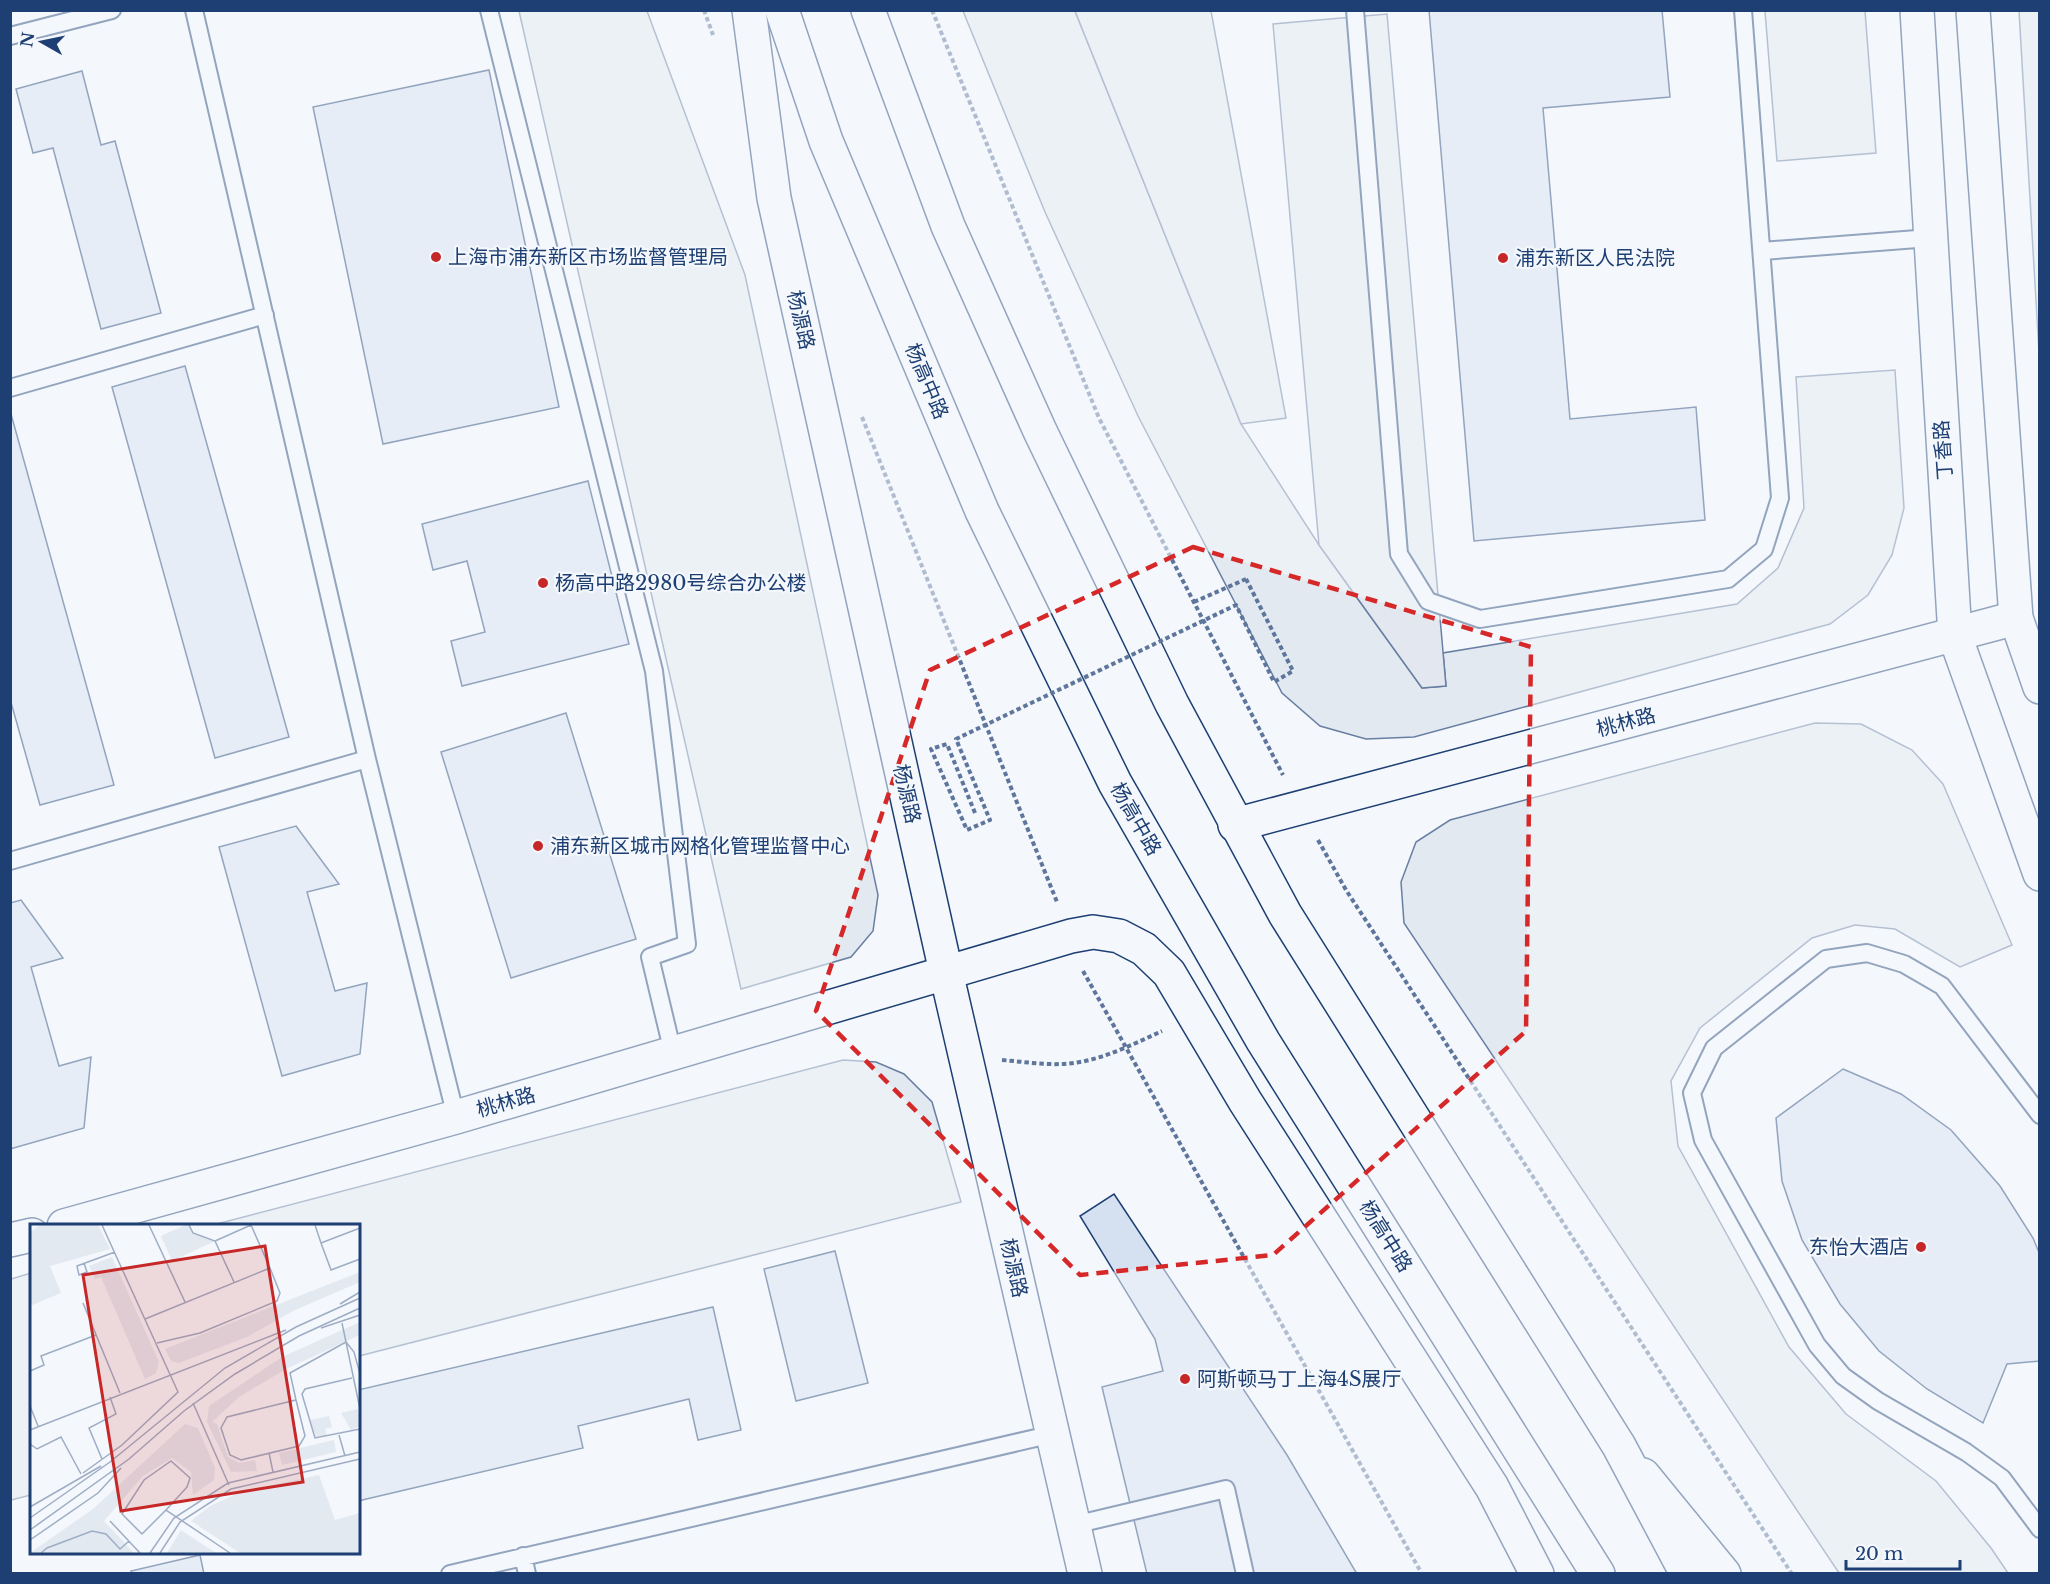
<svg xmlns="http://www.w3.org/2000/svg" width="2050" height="1584" viewBox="0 0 2050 1584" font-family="'Libre Baskerville','Noto Sans SC',serif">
  <rect width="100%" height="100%" fill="#f4f7fb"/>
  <path fill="#e3e9f0" stroke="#687fa3" stroke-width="1.5" d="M519,11H647L745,275L878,895L873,931L851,957L741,989Z
    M963,11H1075L1241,424L1319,545L1422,688L1446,686L1443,653L1737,604L1778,568L1804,508L1796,377L1895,370L1904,508L1892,555L1868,595L1830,624L1414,737L1366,739L1320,726L1282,693L1138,416L1045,212Z
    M1765,11H1865L1876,153L1777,161Z
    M2019,11H2039V352Z
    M1815,723L1861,724L1912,750L1943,784L2012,945L1960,967L1895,929L1855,925L1812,938L1700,1028L1671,1081L1678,1146L1789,1347L1846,1414L1936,1481L1991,1548L2008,1573H1839L1404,923L1401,882L1416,842L1450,820Z
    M843,1060L876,1062L904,1074L932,1102L961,1202L359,1356L358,1226L213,1225Z
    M31,1273V1495L11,1500V1279Z"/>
  <path fill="#e3e8f0" stroke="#687fa3" stroke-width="1.5" d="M1075,11H1211L1286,418L1241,424Z
    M1387,14L1446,686L1422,688L1319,545L1273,24Z"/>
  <path fill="#d5e0f0" stroke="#1d3f73" stroke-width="1.5" d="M1429,10H1662L1670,97L1543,108L1570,419L1696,407L1705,520L1474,541Z
    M489,70L559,407L383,444L313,107Z
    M82,71L101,145L115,141L161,313L101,329L53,148L33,153L16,89Z
    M185,366L289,737L215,758L112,387Z
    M11,414L114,785L40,805L10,699Z
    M588,481L629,644L462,686L451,641L485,632L467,561L433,570L422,524Z
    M566,713L636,939L511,978L441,752Z
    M296,826L339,884L307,892L335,991L367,983L360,1054L282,1076L219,847Z
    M21,900L63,958L31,967L59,1066L91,1057L84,1128L10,1149V903Z
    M1843,1069L1901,1094L1951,1130L2000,1186L2033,1238L2040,1255V1361L2007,1364L1983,1423L1927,1389L1879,1351L1840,1304L1802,1240L1782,1181L1776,1118Z
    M1114,1194L1287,1455L1357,1574H1147L1102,1387L1163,1371L1155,1339L1080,1216Z
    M835,1251L868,1383L796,1401L764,1269Z
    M713,1307L741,1430L698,1440L689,1399L578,1426L583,1448L358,1501V1390Z
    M200,1555L204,1574H132L131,1571Z"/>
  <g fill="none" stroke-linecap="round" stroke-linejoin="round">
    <defs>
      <path id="service" d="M194,10L367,759L456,1117
        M489,10L654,671L687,944L650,957L673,1053
        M1355,10L1399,554L1428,601L1480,619L1728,579L1764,549L1780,498L1743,10
        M10,36L112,10
        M1762,251L1930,238
        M10,388L265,315
        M10,861L367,759
        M2040,1115L1942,986L1904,964L1867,953L1826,959L1714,1048L1692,1093L1703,1140L1817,1345L1843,1376L1878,1401L1966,1452L2002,1478L2040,1529
        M1074,1525L1226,1489L1245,1574
        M523,1556L527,1574
        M450,1574L1053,1434"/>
      <path id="minor" d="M1235,825L2016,618"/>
      <path id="tertiary" d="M749,10L774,198L946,972L1085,1574
        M1917,10L1955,636L2040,874
        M1973,10L2016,618L2040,687
        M64,1226L456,1117L1071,936L1093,932L1119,936L1144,949L1169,973L1245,1101L1492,1487L1537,1574
        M10,1240L32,1235"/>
      <path id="primary" d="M1643,1475L1724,1574"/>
      <path id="trunk" d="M782,10L826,141L982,511L1115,783L1263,1041L1598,1574
        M868,10L948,226L1040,431L1172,704L1285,914L1619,1446L1687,1574"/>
    </defs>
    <use href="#service" stroke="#1d3f73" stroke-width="20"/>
    <use href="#minor" stroke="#1d3f73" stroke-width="36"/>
    <use href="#tertiary" stroke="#1d3f73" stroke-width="36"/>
    <use href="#primary" stroke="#1d3f73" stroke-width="36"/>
    <use href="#trunk" stroke="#1d3f73" stroke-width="36"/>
    <path stroke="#5e769c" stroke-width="4" stroke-dasharray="4.5 3" stroke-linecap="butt" d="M704,10L713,35
      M932,10L1099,418L1283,775
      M862,417L1057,902
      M1194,602L1246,579
      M1318,840L1346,890L1792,1574
      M1083,971L1422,1574
      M1002,1060C1028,1062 1054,1067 1080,1062C1108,1057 1136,1043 1162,1031"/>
    <use href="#service" stroke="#f4f7fb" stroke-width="16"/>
    <use href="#minor" stroke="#f4f7fb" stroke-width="33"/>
    <use href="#tertiary" stroke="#f4f7fb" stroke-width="33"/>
    <use href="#primary" stroke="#f4f7fb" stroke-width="33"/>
    <use href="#trunk" stroke="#f4f7fb" stroke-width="33"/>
    <path stroke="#5e769c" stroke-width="4" stroke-dasharray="4.5 3" stroke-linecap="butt" d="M975,813L947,744L931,749L967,830L990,820L956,739L1236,605L1274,682L1293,671L1246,579"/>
  </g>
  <path d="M0 0H2050V1584H0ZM1193,547L1531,647L1526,1031L1273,1255L1080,1275L816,1011L930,670Z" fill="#f4f7fb" fill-opacity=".55" fill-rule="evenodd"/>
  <path fill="none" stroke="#d62828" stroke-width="4.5" stroke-dasharray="12 8" stroke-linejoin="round" d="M1193,547L1531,647L1526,1031L1273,1255L1080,1275L816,1011L930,670Z"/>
  <g fill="#c62828" stroke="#f4f7fb" stroke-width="2">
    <circle cx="436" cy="257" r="6"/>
    <circle cx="1503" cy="258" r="6"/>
    <circle cx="543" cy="583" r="6"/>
    <circle cx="538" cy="846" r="6"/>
    <circle cx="1921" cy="1247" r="6"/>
    <circle cx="1185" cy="1379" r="6"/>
  </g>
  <g text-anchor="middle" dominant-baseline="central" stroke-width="4.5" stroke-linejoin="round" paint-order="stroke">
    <g font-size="20" fill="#1d3f73" stroke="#f4f7fb" text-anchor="start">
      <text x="448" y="257">上海市浦东新区市场监督管理局</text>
      <text x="1515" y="258">浦东新区人民法院</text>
      <text x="555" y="583">杨高中路2980号综合办公楼</text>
      <text x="550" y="846">浦东新区城市网格化管理监督中心</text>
      <text x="1909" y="1247" text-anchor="end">东怡大酒店</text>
      <text x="1197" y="1379">阿斯顿马丁上海4S展厅</text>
    </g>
    <g font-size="20" fill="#1d3f73" stroke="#f4f7fb">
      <text transform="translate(801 320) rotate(77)">杨源路</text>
      <text transform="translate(927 381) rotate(67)">杨高中路</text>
      <text transform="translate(1943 450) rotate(-94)">丁香路</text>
      <text transform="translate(1626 722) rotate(-15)">桃林路</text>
      <text transform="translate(907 794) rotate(77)">杨源路</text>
      <text transform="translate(1136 819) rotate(60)">杨高中路</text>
      <text transform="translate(506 1102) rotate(-16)">桃林路</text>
      <text transform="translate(1386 1236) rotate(58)">杨高中路</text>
      <text transform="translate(1014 1268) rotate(77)">杨源路</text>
    </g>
  </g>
  <g transform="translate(30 1224)">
    <rect width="330" height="330" fill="#f4f7fb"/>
    <path d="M10,1H68L80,25L20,42L31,69L0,82V8ZM155,1H159L163,9L185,17L142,37L131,12ZM82,33L129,138L126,149L115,155L71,53L65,55L59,42ZM330,48V58L265,86L217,113L149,139L141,137L135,125ZM330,98V111L256,145L209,173L182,198L187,200L198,233L210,239L225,236L227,247L201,248L177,198L179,182L252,133ZM328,185L330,202L321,206L311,189ZM299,192L302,203L295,205L297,212L286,213L280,196ZM155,200L168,204L185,244L184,256L163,271L161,248L142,234L113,252L74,297L104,329H0L63,285ZM304,216L306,228L252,241L249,229ZM289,251L305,296L330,289V329H210L161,297L180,282L211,268ZM151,306L186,329H137Z" fill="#e3e9f0"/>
    <path fill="none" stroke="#9eadc5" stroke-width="1.5" d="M119,1L155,78M159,1L163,9L185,17L204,58M221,1L240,44M285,1L291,19L330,4M185,17L221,1M291,19L301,46L330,35M54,39L57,48L49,51L47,42L85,28M53,79L90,169M310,80L330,68M115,95L240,44L250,69L247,77L170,109L127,119M312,99L330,185M291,104L330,91M0,147L14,141L11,132L66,111M322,154L275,165L272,170L285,214L330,205M266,176L275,212L269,222L211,236L200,231L191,204L197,193ZM266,176L260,149L316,118L324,128L330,150M163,179L199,261M0,182L8,202M0,206L256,106M309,211L315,232M0,220L7,225L31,213L51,250M239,229L243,248M72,235L59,204L86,190L80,173M53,249L92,221L148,168L72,1M0,283L71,242M136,286L112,310L92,290L114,256L141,237L160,254L157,263L136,286L200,329M0,294L80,238L195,144L266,103L330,74M80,297L110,329M0,306L99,235L154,187L205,150L269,112L330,84M0,316L68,269L91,244M11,329L17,324L62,307L76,310L90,325L99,317M120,329L144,294L198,259L330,228M130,329L150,298L201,265L330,235"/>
    <path fill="#c62828" fill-opacity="0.15" stroke="#c62828" stroke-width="3" d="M235,22L273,258L91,287L53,51Z"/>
    <rect width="330" height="330" fill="none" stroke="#1d3f73" stroke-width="3"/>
  </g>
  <rect width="2050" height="1584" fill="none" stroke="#1d3f73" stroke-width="24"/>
  <g transform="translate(42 42) rotate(279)" stroke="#f4f7fb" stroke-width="4.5" paint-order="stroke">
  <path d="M0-4.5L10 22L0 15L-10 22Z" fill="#1d3f73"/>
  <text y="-9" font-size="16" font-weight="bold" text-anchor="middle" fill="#1d3f73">N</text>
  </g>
  <path d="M1846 1560v9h114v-9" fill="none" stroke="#1d3f73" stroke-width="3"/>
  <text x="1855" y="1560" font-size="18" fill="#1d3f73" stroke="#f4f7fb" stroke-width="4.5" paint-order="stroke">20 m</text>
</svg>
